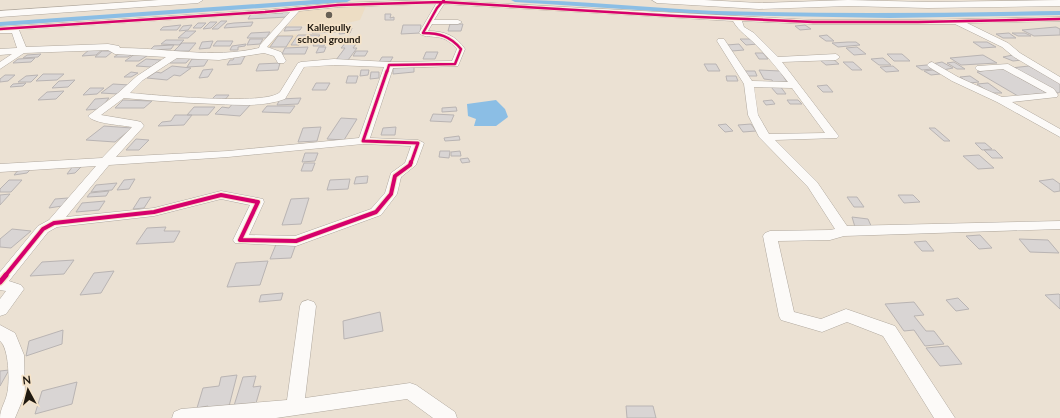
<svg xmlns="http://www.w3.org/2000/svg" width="1060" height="418" viewBox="0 0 1060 418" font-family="Lato,sans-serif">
  <rect width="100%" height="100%" fill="#ebe1d3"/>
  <path fill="#edddc4" d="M366,6L360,20L339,25L288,26L300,11Z
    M323,34L319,41H303L299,47H267L277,35Z"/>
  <path fill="#8bbee5" d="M496,100L505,109L508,117L496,126H474L476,119L468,116L467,104Z"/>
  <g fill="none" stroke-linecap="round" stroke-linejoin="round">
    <path fill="#8bbee5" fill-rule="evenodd" d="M314,0H351L347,2L0,26V22Z
      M511,0C580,0 648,8 716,11C831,14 945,13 1060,11V15L890,18L715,15L515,2Z"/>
  </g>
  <path fill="#d9d5d4" stroke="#b9b4b3" d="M285,11H292L288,17L248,19L252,12L259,14L283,13Z
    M385,14H391L390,18L394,17V20H385Z
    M221,21H227L218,29H212Z
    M210,22H217L211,28L203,29Z
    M253,22L251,26L224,28L227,24L234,23Z
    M198,23H206L201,28H193Z
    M450,24H463L461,31H448Z
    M181,25L177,30H160L163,27Z
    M192,25L188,30L179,31L183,26Z
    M350,25L349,28H352L350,33L339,34L342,26Z
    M403,25H421L420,33L401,34Z
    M805,25L811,29L800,30L795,26Z
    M286,27H302L300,30L284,31Z
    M338,27L336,32L312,33L314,28Z
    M1056,27L1060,29V35L1034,36L1022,30Z
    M186,31H196L188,38H178Z
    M270,32L266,38H247L251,33Z
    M1009,33L1016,38H1003L996,34Z
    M1012,33H1025L1031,36H1018Z
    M298,35H320L317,39H303L299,45H291Z
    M827,35L834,41H826L819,36Z
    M278,36H293L286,47H270Z
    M250,39H263L260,44L247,45Z
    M349,39H360L353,48H357L348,60H336L345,48H341Z
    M740,39H753L758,44L746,45Z
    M166,40H184L179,45L161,44Z
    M213,41L210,48L199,49L202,42Z
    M217,41H233L230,46H213Z
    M326,41L324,46H313L315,42Z
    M848,42H856L860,45L838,47L832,43Z
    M973,42H987L996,47L982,48Z
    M182,43H196L189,51H174Z
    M246,44L245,46L238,47V50H230L232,46Z
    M739,44L744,50L732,51L727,45Z
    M174,45L171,49L150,50L154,46Z
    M308,47L305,54H282L285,48Z
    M319,47H326L324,52L316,53Z
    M857,47L866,54L854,55L846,48Z
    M90,49H103L96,55L82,56Z
    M102,51H113L106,57H95Z
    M123,51H137L128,57H114Z
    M356,51H368L365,56H353Z
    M426,52H438L435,59H423Z
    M136,53L150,54L139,61H125Z
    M755,53H763L768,59H759Z
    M41,54L38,57L23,58L27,55Z
    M887,54H902L910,61H894Z
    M193,55L186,63H170L177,56Z
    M983,55L997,63L961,65L950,58Z
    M1013,55L1022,60L1013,61L1003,57Z
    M235,56H245L241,64L227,65L230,60H233Z
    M382,57H393L390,62H379Z
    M35,58L31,62L13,63L18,59Z
    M209,58L204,66L187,67L192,59Z
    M883,58L891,65H879L871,59Z
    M146,59L161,60L151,67L136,66Z
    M833,59L839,64L826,65L820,60Z
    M843,62H853L862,70H852Z
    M942,62L953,68L943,70L932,64Z
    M954,62L965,69H957L947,63Z
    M280,63L278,70L256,71L259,64Z
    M704,64H716L720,71H708Z
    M927,65L932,69L922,70L916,66Z
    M172,66L191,68L180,76L174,75L167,80L147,78L156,72L161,73Z
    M414,66V72L393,74V68Z
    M893,66L899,71L886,72L880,67Z
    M1029,66L1060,83V92L1058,93L1011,68Z
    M1000,67L1047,93L1018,96L977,72Z
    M213,69L208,77L199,78L203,70Z
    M361,70H369L368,75L360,76Z
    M759,70L780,71L787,82H773L772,80L764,79Z
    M933,70L940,74L931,75L924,71Z
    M745,71H755L757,76H747Z
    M131,72L138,73L131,77H124Z
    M371,72H379V78L370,79Z
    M43,74H64L57,80L36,81Z
    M5,75H15L8,81L0,82V79Z
    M38,75L31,82H18L26,76Z
    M348,76H358L356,83H346Z
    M726,76H736L738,81H727Z
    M970,76L979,82L969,83L960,77Z
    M75,80L68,87L52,88L59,81Z
    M26,83L23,86L10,87L13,84Z
    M316,83H330L326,90H312Z
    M988,83L1002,93H990L977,84Z
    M113,84L130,85L118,94L101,93Z
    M827,85L833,92H823L817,86Z
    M780,86L786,94H777L771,87Z
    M90,88H104L97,94L83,95Z
    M64,91L56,99L38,100L47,92Z
    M216,95H229L223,102H209Z
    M109,98L100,109L86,110L95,99Z
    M301,98L298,104L277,105L280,99Z
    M123,100L152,101L144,108H115Z
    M772,100L775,104L766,105L763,101Z
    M787,100H798L802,104H790Z
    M233,103L251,104L240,116L215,114L222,107L229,108Z
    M267,106H295L290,113L262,112Z
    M194,107H215L208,115H187Z
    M456,107L457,111L442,112V108Z
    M433,114L454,115L451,122L430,121Z
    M175,115H192L184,125L158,126L162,122L171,121Z
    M341,118L357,119L344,140L327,139Z
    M726,124L733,131L725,132L718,125Z
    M751,124L756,131L743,132L738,125Z
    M104,126L132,128L115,142L86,140Z
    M321,127L317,141L298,142L303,128Z
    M396,127L395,135H381L383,128Z
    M929,128H935L950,141H944Z
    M459,136L460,140L445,141L444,138Z
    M136,139L149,140L139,150H126Z
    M975,143H985L992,149L982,150Z
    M984,150H995L1003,158H992Z
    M440,151H450L449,158L439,157Z
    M460,151L461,156H451V152Z
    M305,153H318L315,161L302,162Z
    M979,155L994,168L978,169L963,156Z
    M468,158L470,162L462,163L460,159Z
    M304,163H315L312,171H301Z
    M73,166H82L75,173L67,174Z
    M33,167L27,173L14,175L20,168Z
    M368,176L367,183L354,184L356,177Z
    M135,179L129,189L117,190L124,180Z
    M350,179L348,189L327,190L330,180Z
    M1053,179L1060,184V191L1054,192L1039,181Z
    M9,180H22L11,192H0V189Z
    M117,183L112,190L91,192L96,185Z
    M109,191L106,196L87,197L90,193Z
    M10,194L0,205V195Z
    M898,195H913L920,202L904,203Z
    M151,197L144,208L133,209L140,198Z
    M847,197H857L864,207H854Z
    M68,198L62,206L49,208L55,199Z
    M309,198L301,224L282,225L291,199Z
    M105,201L99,210L76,212L82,203Z
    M852,217L868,219L872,228L855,227Z
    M166,227L164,231H180L174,242L136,244L147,228Z
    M12,229L31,231L11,248L0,247V239Z
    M980,235L992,248L979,249L966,236Z
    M1019,239L1048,240L1059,253L1030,252Z
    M297,241L291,258L270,259L277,242Z
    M926,241L934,251H922L914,242Z
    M74,260L64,274L30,276L42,262Z
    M268,261L260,285L227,287L236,263Z
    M114,271L101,293L80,295L94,273Z
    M283,293L281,300L259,302L261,295Z
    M1059,294L1060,295V309L1045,295Z
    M958,298L969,309L956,311L946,300Z
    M914,302L924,315L914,316L926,331H934L944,344L925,346L914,330L904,331L885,304Z
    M380,312L383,331L344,339L343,321Z
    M63,330L62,344L26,356L29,341Z
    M948,346L962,364L940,366L926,348Z
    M9,370L0,386V371Z
    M237,375L227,414L205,417L208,406L197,408L203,388L219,386L221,377Z
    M256,376L253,387L261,386L254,410L232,412L243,377Z
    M77,382L72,404L35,414L42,391Z
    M626,406H653L656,418H627Z"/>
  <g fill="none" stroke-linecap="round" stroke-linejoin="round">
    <defs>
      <path id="minor" d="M433,0L813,20H918L1060,17V21L967,23L1008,43L1020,53L1060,77V84L1014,57L1002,47L955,24H813L742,21L744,27L754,33L778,57L836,54L840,57L836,60L782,62L837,134L839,136L837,138L775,140L817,182L847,226L1060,221V229L844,236L830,240L778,241L794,312L821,319L846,309L895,326L955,418H934L883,336L847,322L822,332L781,320L779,316L763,236L765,233L770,231L830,230L835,229L808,187L759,137L748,115L744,84L717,41L718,39H724L752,81L788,82C778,69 768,57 757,46C749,37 739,32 733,21L444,4L434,20H458L462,22L458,24H432L428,31C445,31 456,36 465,49L458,66L393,68L370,138L418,140L424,143L416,165L401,177L397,194L381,215L296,246L235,243L233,240L250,205L221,199L154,216L57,227L48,232L9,281L21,285L24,289L6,314L0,316V299L6,291L0,290V272L38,226L49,220L96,166L0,172V164L102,158L132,127C122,125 94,124 88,116L118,93L137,76L166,57L115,54L108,50L24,53L0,69V62L12,54L0,55V49L17,48L12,33H0V27L265,10L338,3ZM436,4L419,33C428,41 441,30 457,49L452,61L389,62L334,59L301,62L298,63L280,92C267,106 154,95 130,93L143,80L177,58L219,60L264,53L274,56L278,63H284L286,61L281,52L267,47L299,11L338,7ZM290,12L260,45L259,48C210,59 169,48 120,48L119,46L108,44L26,47L19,30ZM334,65L384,67L359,138L228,151L116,157L144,126L141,122L137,121L101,115L124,98C155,101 186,103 217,104C240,105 263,107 285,99L304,67ZM754,87L792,88L825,133L769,134L758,115ZM363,144L411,146L405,163L391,173L385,193L371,209L295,236L249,235L264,202L263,199L258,198L221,191L154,208L66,217L109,165L228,157Z
        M932,62L958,77L1002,97L1047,93L1003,69L980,71L977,70L975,68L977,66L1008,64L1054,89L1058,95L1057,97L1012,102L1060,129V137L997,102L952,81L929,67L927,65L929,63Z
        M308,300L314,302L316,306L305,398L410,383L416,385L455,412L457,418H433L407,399L276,418H172L174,412L181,409L287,400L300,306L302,302Z
        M0,325L15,333L24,355L25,394L15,418H0C0,409 5,403 7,394C10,383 9,347 0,341Z"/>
      <path id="tertiary" d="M159,0H203L198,3L0,17V11Z
        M652,0H704L759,3L848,0L928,2L1060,0V6L928,8L848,6L759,9L657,3Z"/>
    </defs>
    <use href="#minor" stroke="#b0a89e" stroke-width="1"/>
    <use href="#tertiary" stroke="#b0a89e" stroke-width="1"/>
    <use href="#minor" fill="#fcfaf8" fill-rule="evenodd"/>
    <use href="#tertiary" fill="#fcfaf8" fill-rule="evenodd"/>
    <defs>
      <path id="cycleway-far3" d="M0,29L265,12L338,5L442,2L676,16L813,22H918L1060,19
        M387,72L389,65L455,64L461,49C450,36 439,33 423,33L437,8L444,0"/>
      <path id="cycleway-far2" d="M387,71L363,141L418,143L411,163"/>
      <path id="cycleway-far1" d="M5,276L43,229L54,223L154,212L221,195L258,202L240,240L296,241L376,212L391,194L395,176L410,165L411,162"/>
      <path id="cycleway" d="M0,282L6,275"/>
    </defs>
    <use href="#cycleway-far3" stroke="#f5e3c9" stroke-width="4"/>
    <use href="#cycleway-far2" stroke="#f5e3c9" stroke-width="5"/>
    <use href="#cycleway-far1" stroke="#f5e3c9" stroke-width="6"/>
    <use href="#cycleway" stroke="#f5e3c9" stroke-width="8"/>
    <use href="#cycleway-far3" stroke="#d6006c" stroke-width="2.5"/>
    <use href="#cycleway-far2" stroke="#d6006c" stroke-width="3"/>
    <use href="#cycleway-far1" stroke="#d6006c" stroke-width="4"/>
    <use href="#cycleway" stroke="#d6006c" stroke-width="5"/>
  </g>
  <circle fill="#676055" stroke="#f5e3c9" stroke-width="1.5" cx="329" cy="15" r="4"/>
  <g text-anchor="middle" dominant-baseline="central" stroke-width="3.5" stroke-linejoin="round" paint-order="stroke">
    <g font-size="10" font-weight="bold" fill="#201a11" stroke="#f5e3c9">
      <text x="329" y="27">Kallepully<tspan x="329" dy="12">school ground</tspan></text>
    </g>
  </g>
  <g transform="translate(28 390) rotate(353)" stroke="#f5e3c9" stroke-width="3" paint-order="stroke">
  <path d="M0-3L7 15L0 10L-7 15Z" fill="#201a11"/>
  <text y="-6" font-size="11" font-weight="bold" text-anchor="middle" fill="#201a11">N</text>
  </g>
</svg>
